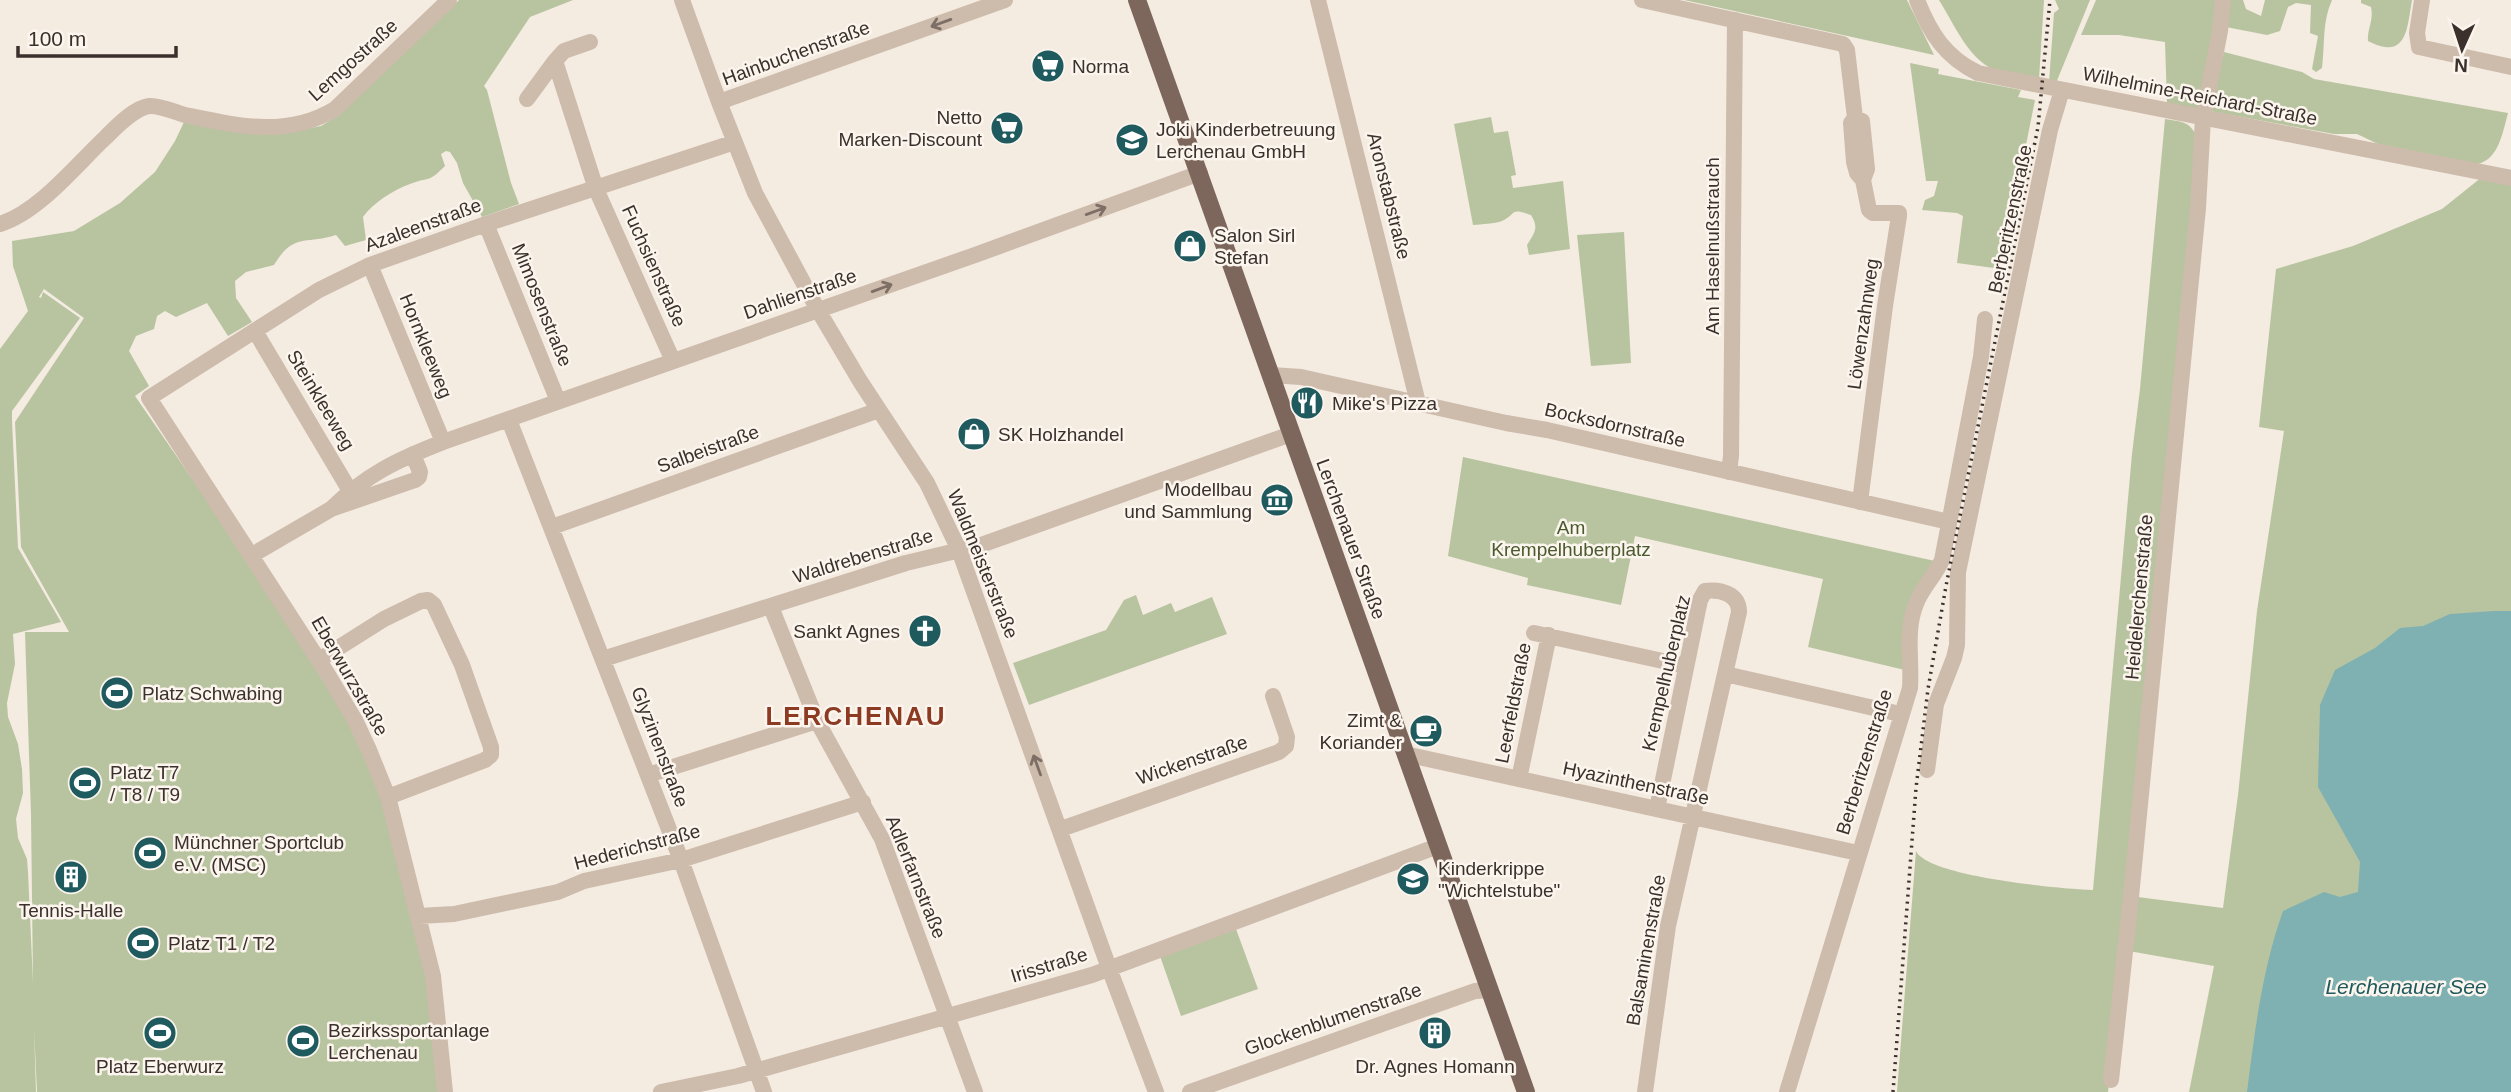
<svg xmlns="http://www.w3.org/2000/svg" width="2511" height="1092" viewBox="0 0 2511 1092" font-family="Arial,sans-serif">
  <rect width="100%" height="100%" fill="#f4ebe1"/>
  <path fill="#b8c4a0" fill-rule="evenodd" d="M459,0H573L530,17L484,86L487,90L511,183L519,204L482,217L463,183L457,163L450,152L446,151L441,154L445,166C427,184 430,176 410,184C393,190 373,203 363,217L366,240L345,246L336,235C305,245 294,232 274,265L246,272L235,281L236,298L252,322L228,336L207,303L176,317L165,311L157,316L154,329L136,336L129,351L149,386L135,396L251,564L328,682L359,741L381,793L426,975L441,1092H37L34,1027L36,1092H0V349L28,311L13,266L12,241L74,231L120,203L155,172L175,141L184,122L296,131L321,126L339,115ZM44,289L84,318L15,422L21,547L69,632H25L31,814L33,983L28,872L27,859L18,838L16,819L23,793L22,769L18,744L8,717L7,703L15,664L13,634L61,622L18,548L12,421V411L80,318L43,292L41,298L39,297Z
    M1684,0H1907L1934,55Z
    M1939,0H2044L2039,79C2027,77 2013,76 2001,73C1969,62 1956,27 1939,0Z
    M2055,0H2090L2056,83L2049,82L2054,13L2059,9Z
    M2096,0H2219L2198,106L2196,109L2167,104L2165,42L2119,35H2081Z
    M2230,0H2243L2246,9L2261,16L2265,0H2332C2322,22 2325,44 2322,68L2316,72L2312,69L2318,36L2310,33L2311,5L2296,3L2288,7L2280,31L2267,35L2226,27Z
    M2361,0H2412C2407,29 2407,61 2368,41C2367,29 2374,20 2371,7L2361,3Z
    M2224,52L2302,72L2314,79L2508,113C2503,131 2499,159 2478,164L2378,144L2357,134H2334L2209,111Z
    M1910,63L1939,69L1938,74L2021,90L2018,97L2035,100L2001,269L1957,263L1963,216L1957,213L1922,210L1925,200L1934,196L1938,181H1926Z
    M1491,117L1494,133L1508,131L1516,175L1511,176L1513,188L1563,181L1570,249L1529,255L1527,245C1535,232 1539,228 1531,215C1509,207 1517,214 1502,221C1494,224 1482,224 1473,225L1454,124Z
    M2165,119C2183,122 2190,121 2198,139L2130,896L2223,908L2238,795L2257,611L2284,431L2259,427L2276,269L2353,246L2442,209L2482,177L2511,183V1092H2189L2214,966L2123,950L2108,1092H1897L1916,851C1928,877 2063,889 2093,890L2132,454L2140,389Z
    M1624,232L1631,363L1591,366L1577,235Z
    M1463,457L1944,563L1917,604L1909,671L1808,647L1823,579L1635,536L1621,605L1527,585L1528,578L1448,556Z
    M1136,595L1143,615L1171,603L1175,612L1212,597L1227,634L1029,705L1013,663L1106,630L1124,600Z
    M1236,929L1258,989L1181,1016L1160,956Z"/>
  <path fill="#7fb0b2" d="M2494,611H2511V1092H2247C2255,1030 2262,970 2283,911L2324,892L2340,897L2358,892L2360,862L2318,787L2320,705L2335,670L2375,648L2400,628L2423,626L2450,614Z"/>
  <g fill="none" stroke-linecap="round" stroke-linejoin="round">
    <path stroke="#cdbbac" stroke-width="16" d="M682,0L719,102L755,193L818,310L860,381L927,483L959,550L1109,968L1156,1092
      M1318,0L1418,403
      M1642,0L1843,44L1847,50L1855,118L1851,123L1854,162L1857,173L1863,180L1869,210L1873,213H1899V216L1885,306L1860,502
      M1917,0C1930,33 1945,57 1978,73L2511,178
      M2422,0L2417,33L2419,47L2511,67
      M555,61L564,51L590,42
      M527,99L555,61L596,189L673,361
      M719,102L1005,0
      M1855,118L1862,121L1867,169L1863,180
      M0,224C39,212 76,165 106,137C116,127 134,108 149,106C159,105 175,112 185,115C238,126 287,138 335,109L449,0
      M486,224L558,401
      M370,265L443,442
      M255,331L350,491
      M1271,375L1301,377L1506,423L1547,430L1949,522
      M509,420L681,860L764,1092
      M1729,472L1731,456L1735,20
      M331,509C367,474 397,460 443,442L975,255L1200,173
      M552,527L879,410
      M252,555L331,509L415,480L419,477L420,472L413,454
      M771,607L817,721L882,839L975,1092
      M1534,633L1686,666
      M603,659L906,563L981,545L1291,434
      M319,660L384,619L421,601L428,600L434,605L462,665L491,747V755L485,760L388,797
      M1725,674L1900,714
      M1405,754L1858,853
      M1927,770L1936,704L1954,658L1957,645L1958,572L2050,130L2062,90
      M648,775L817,721
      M1519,779L1549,635
      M1061,829L1279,752L1286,746L1287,737L1273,696
      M419,916L454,914L558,892L584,881L681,860L863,802
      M2111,1080L2131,897L2198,208L2203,118L2220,31L2223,0
      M445,1092L433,976L388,797L369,750L355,720L327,673L149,398L319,290L370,265L486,224L735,142
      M661,1092L738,1076L1092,975L1438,846
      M1190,1092L1475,991L1490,990
      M1645,1092L1668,926L1739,612C1739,594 1721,589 1705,591L1700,600L1657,809
      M1787,1092L1910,688C1912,661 1905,630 1916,604C1921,589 1935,576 1942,560L1981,357L1985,319"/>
    <path stroke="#7d675c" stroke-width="18" d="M1137,0L1526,1092"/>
    <path stroke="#3b302b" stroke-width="3.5" stroke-dasharray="2 5" stroke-linecap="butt" d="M1893,1092L1916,788L1928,689L1946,586L2038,127L2050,0"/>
  </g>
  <defs><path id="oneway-shaft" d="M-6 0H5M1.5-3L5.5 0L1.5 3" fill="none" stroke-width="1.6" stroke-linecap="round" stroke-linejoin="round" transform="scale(1.75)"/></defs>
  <g stroke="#7d6f65">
    <use href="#oneway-shaft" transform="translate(941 23) rotate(160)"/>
    <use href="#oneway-shaft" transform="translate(1096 211) rotate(-20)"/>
    <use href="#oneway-shaft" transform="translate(882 288) rotate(-20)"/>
    <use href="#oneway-shaft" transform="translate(1037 765) rotate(-110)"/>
  </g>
  <defs>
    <symbol id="supermarket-disc" viewBox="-11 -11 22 22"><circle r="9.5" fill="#1f5a5e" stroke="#fbf5ee"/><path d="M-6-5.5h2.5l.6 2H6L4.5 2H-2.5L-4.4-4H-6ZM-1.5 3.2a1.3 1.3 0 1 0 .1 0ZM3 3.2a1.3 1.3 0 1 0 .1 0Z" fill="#fff"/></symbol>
    <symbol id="school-disc" viewBox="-11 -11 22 22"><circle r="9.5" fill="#1f5a5e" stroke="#fbf5ee"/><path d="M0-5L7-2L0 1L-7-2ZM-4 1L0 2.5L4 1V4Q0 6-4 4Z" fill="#fff"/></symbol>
    <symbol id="shop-disc" viewBox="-11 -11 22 22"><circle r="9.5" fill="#1f5a5e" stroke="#fbf5ee"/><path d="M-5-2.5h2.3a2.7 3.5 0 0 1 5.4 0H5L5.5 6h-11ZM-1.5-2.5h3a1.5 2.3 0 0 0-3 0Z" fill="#fff"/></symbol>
    <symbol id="restaurant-disc" viewBox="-11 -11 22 22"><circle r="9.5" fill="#1f5a5e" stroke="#fbf5ee"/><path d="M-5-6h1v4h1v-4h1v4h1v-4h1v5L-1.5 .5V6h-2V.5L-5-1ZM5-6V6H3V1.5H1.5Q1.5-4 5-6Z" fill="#fff"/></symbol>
    <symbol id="museum-disc" viewBox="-11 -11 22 22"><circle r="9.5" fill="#1f5a5e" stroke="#fbf5ee"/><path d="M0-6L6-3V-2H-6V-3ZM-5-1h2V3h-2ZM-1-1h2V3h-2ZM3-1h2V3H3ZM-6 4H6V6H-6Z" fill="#fff"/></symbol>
    <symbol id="church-disc" viewBox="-11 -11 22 22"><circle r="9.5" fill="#1f5a5e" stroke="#fbf5ee"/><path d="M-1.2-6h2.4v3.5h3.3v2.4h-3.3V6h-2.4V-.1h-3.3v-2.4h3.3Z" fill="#fff"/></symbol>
    <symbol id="stadium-disc" viewBox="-11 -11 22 22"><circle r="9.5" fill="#1f5a5e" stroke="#fbf5ee"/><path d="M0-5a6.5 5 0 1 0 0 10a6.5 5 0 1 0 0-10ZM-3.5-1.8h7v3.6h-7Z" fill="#fff"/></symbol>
    <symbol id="cafe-disc" viewBox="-11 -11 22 22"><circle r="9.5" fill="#1f5a5e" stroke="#fbf5ee"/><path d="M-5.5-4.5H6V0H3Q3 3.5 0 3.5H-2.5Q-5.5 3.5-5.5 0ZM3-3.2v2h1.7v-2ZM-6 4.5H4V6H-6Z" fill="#fff"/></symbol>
    <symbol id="building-disc" viewBox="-11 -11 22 22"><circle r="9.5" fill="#1f5a5e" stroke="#fbf5ee"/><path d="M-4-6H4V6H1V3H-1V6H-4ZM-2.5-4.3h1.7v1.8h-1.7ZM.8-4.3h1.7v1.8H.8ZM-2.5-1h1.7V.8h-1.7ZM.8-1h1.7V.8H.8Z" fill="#fff"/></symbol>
  </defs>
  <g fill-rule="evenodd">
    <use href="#supermarket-disc" x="1029" y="47" width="38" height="38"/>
    <use href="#supermarket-disc" x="988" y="109" width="38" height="38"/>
    <use href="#school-disc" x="1113" y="121" width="38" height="38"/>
    <use href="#shop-disc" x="1171" y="227" width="38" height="38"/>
    <use href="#restaurant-disc" x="1288" y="384" width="38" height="38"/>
    <use href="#shop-disc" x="955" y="415" width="38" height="38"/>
    <use href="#museum-disc" x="1258" y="481" width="38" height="38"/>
    <use href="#church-disc" x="906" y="612" width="38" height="38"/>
    <use href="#stadium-disc" x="98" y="674" width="38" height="38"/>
    <use href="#cafe-disc" x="1407" y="712" width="38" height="38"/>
    <use href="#stadium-disc" x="66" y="764" width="38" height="38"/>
    <use href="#stadium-disc" x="131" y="834" width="38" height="38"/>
    <use href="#building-disc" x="52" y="858" width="38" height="38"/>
    <use href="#school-disc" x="1394" y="860" width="38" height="38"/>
    <use href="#stadium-disc" x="124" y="924" width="38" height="38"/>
    <use href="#stadium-disc" x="141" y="1014" width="38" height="38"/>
    <use href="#building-disc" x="1416" y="1014" width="38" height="38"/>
    <use href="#stadium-disc" x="284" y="1022" width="38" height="38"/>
  </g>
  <g text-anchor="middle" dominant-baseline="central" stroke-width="5" stroke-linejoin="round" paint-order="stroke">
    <g font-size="19" fill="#3b302b" stroke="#fbf5ee">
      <text transform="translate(796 53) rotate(-20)">Hainbuchenstraße</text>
      <text transform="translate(353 60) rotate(-42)">Lemgostraße</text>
      <text transform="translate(2200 96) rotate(11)">Wilhelmine-Reichard-Straße</text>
      <text transform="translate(1389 196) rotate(76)">Aronstabstraße</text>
      <text transform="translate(2010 219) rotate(-78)">Berberitzenstraße</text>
      <text transform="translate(423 225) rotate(-20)">Azaleenstraße</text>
      <text transform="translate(1712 246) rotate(-90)">Am Haselnußstrauch</text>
      <text transform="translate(654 266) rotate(66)">Fuchsienstraße</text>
      <text transform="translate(800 294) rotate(-19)">Dahlienstraße</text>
      <text transform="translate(542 305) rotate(68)">Mimosenstraße</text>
      <text transform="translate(1863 324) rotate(-82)">Löwenzahnweg</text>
      <text transform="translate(426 346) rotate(68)">Hornkleeweg</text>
      <text transform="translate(321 400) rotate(59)">Steinkleeweg</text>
      <text transform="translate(1615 425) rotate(13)">Bocksdornstraße</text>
      <text transform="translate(708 449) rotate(-20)">Salbeistraße</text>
      <text transform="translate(1351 539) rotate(70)">Lerchenauer Straße</text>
      <text transform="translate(863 556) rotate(-17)">Waldrebenstraße</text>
      <text transform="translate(983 564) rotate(68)">Waldmeisterstraße</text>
      <text transform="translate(2139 597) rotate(-85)">Heidelerchenstraße</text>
      <text transform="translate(1666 673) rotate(-77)">Krempelhuberplatz</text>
      <text transform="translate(350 676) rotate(60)">Eberwurzstraße</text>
      <text transform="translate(1513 703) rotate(-79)">Leerfeldstraße</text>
      <text transform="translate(660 747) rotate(69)">Glyzinenstraße</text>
      <text transform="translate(1192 760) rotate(-19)">Wickenstraße</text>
      <text transform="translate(1864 762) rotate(-73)">Berberitzenstraße</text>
      <text transform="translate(1636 783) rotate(12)">Hyazinthenstraße</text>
      <text transform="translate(637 847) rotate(-15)">Hederichstraße</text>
      <text transform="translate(916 877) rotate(68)">Adlerfarnstraße</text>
      <text transform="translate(1646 950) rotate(-80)">Balsaminenstraße</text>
      <text transform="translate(1049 965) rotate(-17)">Irisstraße</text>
      <text transform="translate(1333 1019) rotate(-19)">Glockenblumenstraße</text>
    </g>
    <g font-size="19" fill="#3b302b" stroke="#fbf5ee" text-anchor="start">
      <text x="1072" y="66">Norma</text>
      <text x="982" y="117" text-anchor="end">Netto<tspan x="982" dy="22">Marken-Discount</tspan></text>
      <text x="1156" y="129">Joki Kinderbetreuung<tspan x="1156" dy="22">Lerchenau GmbH</tspan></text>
      <text x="1214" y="235">Salon Sirl<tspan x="1214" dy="22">Stefan</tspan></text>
      <text x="1332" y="403">Mike's Pizza</text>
      <text x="998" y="434">SK Holzhandel</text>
      <text x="1252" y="489" text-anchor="end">Modellbau<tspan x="1252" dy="22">und Sammlung</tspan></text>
      <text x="900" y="631" text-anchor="end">Sankt Agnes</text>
      <text x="142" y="693">Platz Schwabing</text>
      <text x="1402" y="720" text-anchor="end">Zimt &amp;<tspan x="1402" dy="22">Koriander</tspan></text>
      <text x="110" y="772">Platz T7<tspan x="110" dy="22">/ T8 / T9</tspan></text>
      <text x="174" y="842">Münchner Sportclub<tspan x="174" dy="22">e.V. (MSC)</tspan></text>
      <text x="1438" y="868">Kinderkrippe<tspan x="1438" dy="22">"Wichtelstube"</tspan></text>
      <text x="71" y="910" text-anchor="middle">Tennis-Halle</text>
      <text x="168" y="943">Platz T1 / T2</text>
      <text x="328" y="1030">Bezirkssportanlage<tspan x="328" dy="22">Lerchenau</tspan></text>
      <text x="160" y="1066" text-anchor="middle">Platz Eberwurz</text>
      <text x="1435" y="1066" text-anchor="middle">Dr. Agnes Homann</text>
    </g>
    <g font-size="19" fill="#4a5a2e" stroke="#fbf5ee">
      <text x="1571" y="527">Am<tspan x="1571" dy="22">Krempelhuberplatz</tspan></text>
    </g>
    <g font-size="21" font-style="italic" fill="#1f5a5e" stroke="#fbf5ee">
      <text x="2406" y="986">Lerchenauer See</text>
    </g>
    <g font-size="26" font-weight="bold" letter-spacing="2" fill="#8c3b22" stroke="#fbf5ee">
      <text x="856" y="716">LERCHENAU</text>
    </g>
  </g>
  <g transform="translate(2462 49) rotate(183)" stroke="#fbf5ee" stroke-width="5" paint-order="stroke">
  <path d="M0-5L12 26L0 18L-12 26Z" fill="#3b302b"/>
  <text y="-10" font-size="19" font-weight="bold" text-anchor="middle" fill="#3b302b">N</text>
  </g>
  <path d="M18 46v10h158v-10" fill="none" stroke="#3b302b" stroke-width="3.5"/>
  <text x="28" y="46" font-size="21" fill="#3b302b" stroke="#fbf5ee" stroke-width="5" paint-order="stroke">100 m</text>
</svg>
